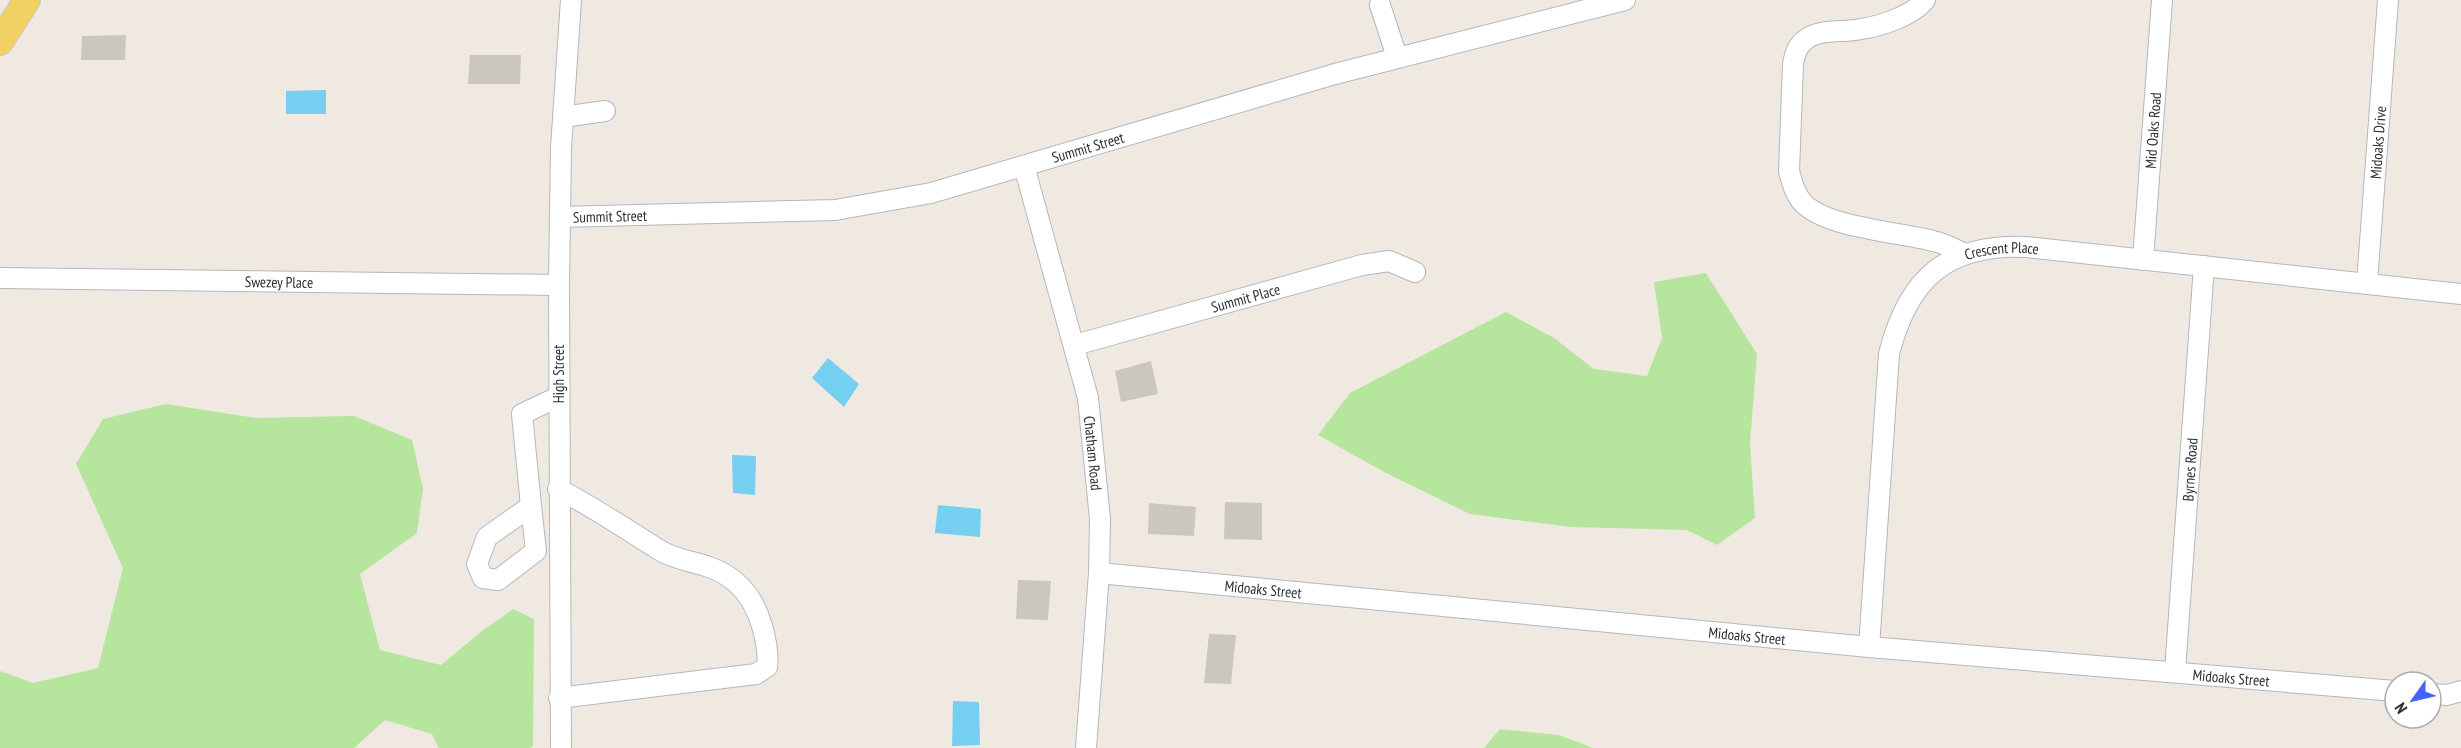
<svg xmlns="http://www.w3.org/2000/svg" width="2461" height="748" viewBox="0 0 2461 748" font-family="'PT Sans Narrow',sans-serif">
  <rect width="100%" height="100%" fill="#efe9e1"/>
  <path fill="#b6e59e" d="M1706,273L1757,354L1750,443L1755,518L1717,545L1687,530L1571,527L1470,514L1386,473L1318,435L1350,393L1506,312L1554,338L1594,369L1647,376L1662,338L1654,282Z
    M166,404L256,418L354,416L412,440L423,489L417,533L360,574L380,650L441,665L482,631L513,609L534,619L533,746L530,748H439L432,734L385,720L354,748H0V671L33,683L98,668L123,568L76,464L103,419Z
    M1500,729L1559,735L1593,748H1484Z"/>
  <path fill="#75cff0" d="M326,90V114H286V91Z
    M828,358L859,384L844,407L812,378Z
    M732,455L756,456L755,495L733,493Z
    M938,505L981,509L980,537L935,533Z
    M953,701L979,702L980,745L952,746Z"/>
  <path fill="#cbc7bf" d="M126,35L125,60H81L82,36Z
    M470,55H521L520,84H468Z
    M1151,361L1158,394L1121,402L1115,371Z
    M1225,502L1262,503V540L1224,539Z
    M1149,503L1196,507L1194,536L1148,534Z
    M1018,580L1051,581L1048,620L1016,619Z
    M1209,634L1236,635L1231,684L1204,683Z"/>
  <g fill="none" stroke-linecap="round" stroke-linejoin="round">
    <defs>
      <g id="minor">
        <path d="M1925,0C1912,16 1881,26 1861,29C1844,33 1820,28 1805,40C1797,46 1795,54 1793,64L1789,171C1792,182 1795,195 1804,204C1829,228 1899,232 1933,241C1944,243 1954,249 1963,253"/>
        <path d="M1380,5L1397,57"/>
        <path d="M563,117L605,111"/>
        <path id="s1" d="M1024,166L1088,398L1100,519L1099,573L1086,748"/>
        <path id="s2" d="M560,217L835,210L931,193L1335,74L1625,0"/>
        <path id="s3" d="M2143,260L2162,0"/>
        <path id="s4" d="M0,278L559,285"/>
        <path id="s5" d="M2367,283L2388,0"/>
        <path id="s6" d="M1075,345L1362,265L1389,261L1415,272"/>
        <path d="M558,489C594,507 627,530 661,551C677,560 692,561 709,567C738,577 754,598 762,626C766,640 769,653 767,667L756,674L559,698"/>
        <path d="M531,506L536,551L498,580L483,578L477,564L487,537Z"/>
        <path d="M531,506L522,414L558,397"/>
        <path id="s7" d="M1099,573L1869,647L2395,691"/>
        <path id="s8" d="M1869,647L1889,354C1908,278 1947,244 2026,247L2461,294"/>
        <path id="s9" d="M2175,671L2204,266"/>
        <path d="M2431,694L2447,695L2461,691"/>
        <path d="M561,748L559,285L561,148L571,0"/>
      </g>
      <path id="major" d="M0,42L27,0"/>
    </defs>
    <use href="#minor" stroke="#b4b7c1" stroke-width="22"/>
    <use href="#major" stroke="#c9c9c9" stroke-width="28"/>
    <use href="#minor" stroke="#fff" stroke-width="20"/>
    <use href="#major" stroke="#f2d163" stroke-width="26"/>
  </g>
  <g text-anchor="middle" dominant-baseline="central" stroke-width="5" stroke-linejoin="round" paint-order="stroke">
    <g font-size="15" fill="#2e2e2e" stroke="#fff">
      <text stroke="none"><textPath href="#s3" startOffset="130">Mid Oaks Road</textPath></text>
      <text stroke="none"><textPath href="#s5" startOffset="141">Midoaks Drive</textPath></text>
      <text stroke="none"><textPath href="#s2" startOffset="536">Summit Street</textPath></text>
      <text stroke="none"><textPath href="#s2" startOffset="50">Summit Street</textPath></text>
      <text stroke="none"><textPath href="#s8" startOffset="462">Crescent Place</textPath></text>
      <text stroke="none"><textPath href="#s4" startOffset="279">Swezey Place</textPath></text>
      <text stroke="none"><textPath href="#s6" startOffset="177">Summit Place</textPath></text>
      <text transform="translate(558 374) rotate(-90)">High Street</text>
      <text stroke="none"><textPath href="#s1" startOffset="296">Chatham Road</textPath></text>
      <text stroke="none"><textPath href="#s9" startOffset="202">Byrnes Road</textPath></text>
      <text stroke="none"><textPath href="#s7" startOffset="165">Midoaks Street</textPath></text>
      <text stroke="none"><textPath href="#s7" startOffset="651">Midoaks Street</textPath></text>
      <text stroke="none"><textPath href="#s7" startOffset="1137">Midoaks Street</textPath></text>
    </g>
  </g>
  <g transform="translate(2413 700) rotate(236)"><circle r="28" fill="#ffffff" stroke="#ababab" stroke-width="1.5"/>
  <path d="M0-4.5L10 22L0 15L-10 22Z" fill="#4264fb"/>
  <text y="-9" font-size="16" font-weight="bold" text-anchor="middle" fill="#2e2e2e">N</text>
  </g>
</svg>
